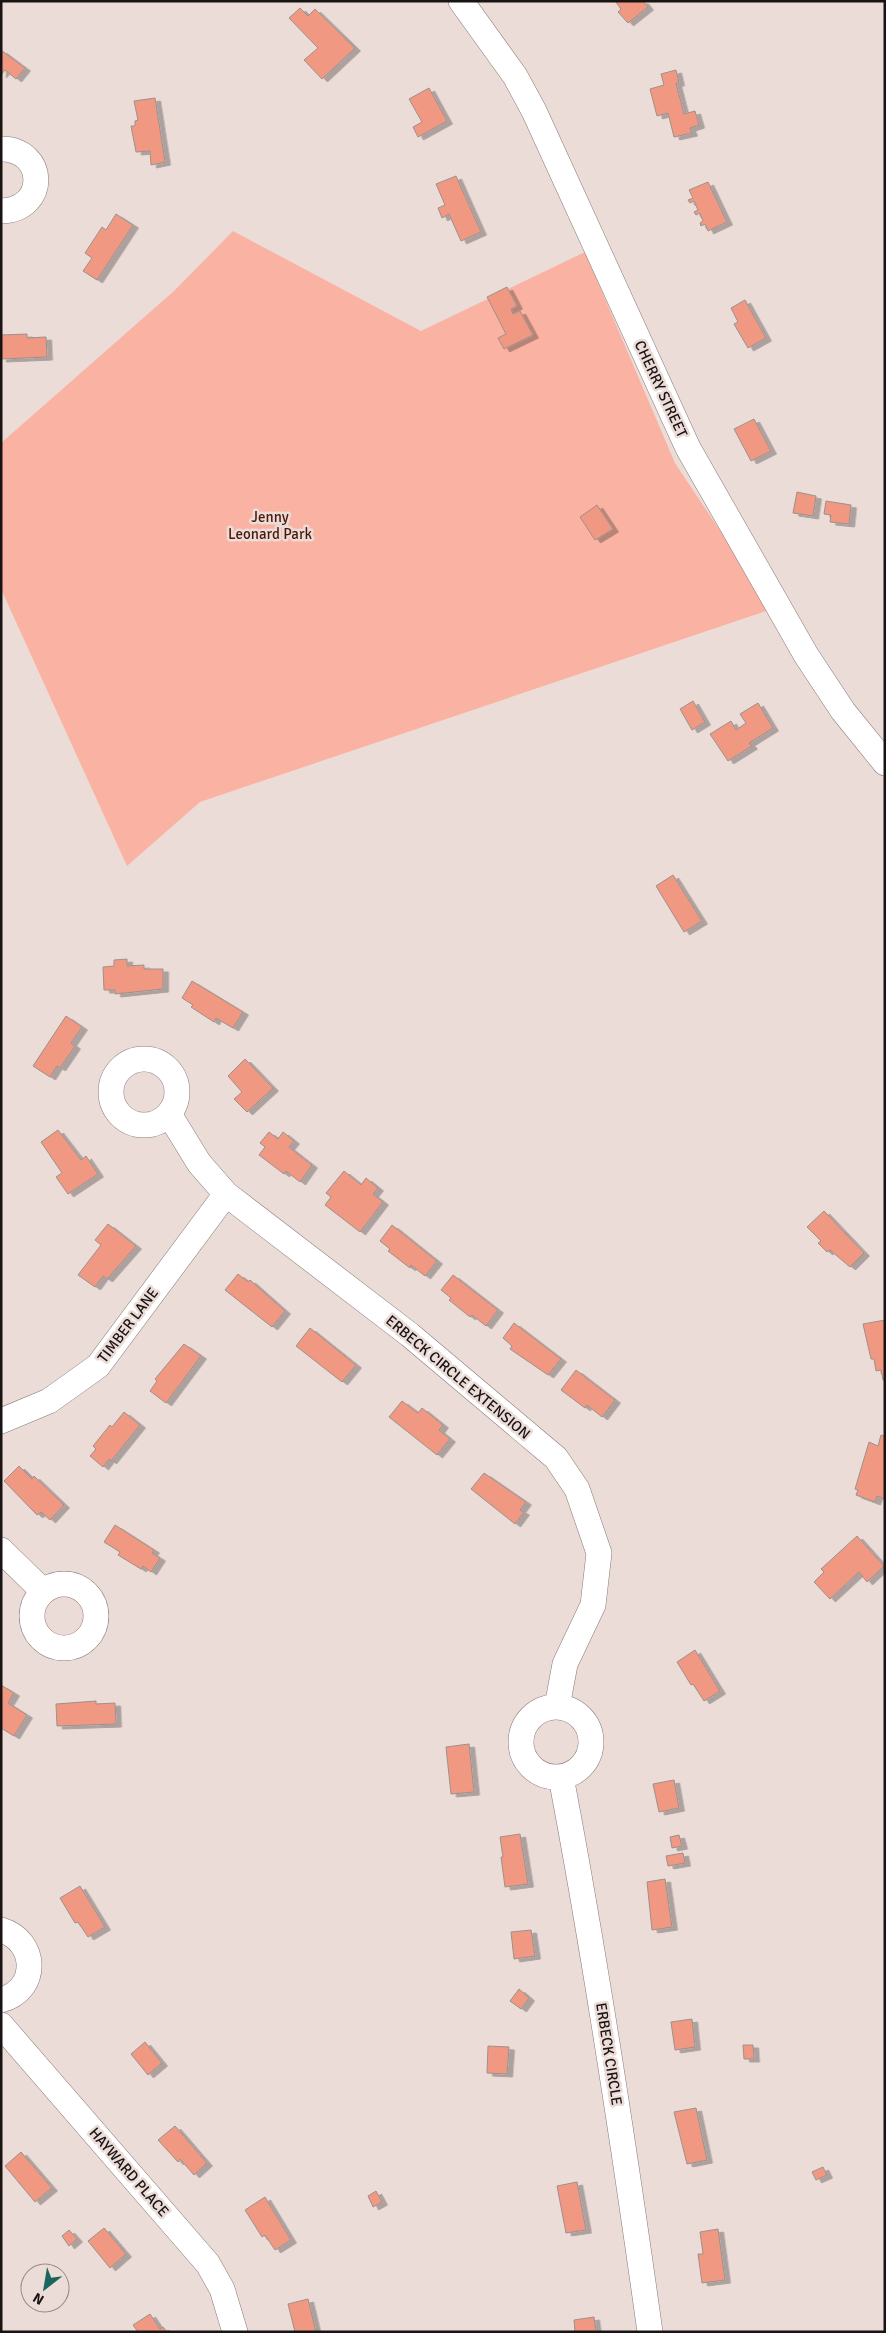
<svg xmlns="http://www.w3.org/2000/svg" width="886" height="2333" viewBox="0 0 886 2333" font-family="Signika,sans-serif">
  <defs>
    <filter id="shadow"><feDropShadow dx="5.5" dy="3" stdDeviation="0" flood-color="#0004"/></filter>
  </defs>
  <rect width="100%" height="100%" fill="#ebdcd8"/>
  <path fill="#fab3a2" d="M233,231L421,331L585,252L675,463L772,609L200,802L127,866L1,589V443L174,291Z"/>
  <path fill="#f09882" stroke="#9d908c" filter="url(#shadow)" d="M615,1H643L648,7L628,23L618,12L621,9Z
    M300,8L308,16L315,9L355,48L322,79L304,60L318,48L289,18Z
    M1,50L25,68L16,79L5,70L1,75Z
    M676,70L679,83H676L684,114L695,111L699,125L690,128L692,133L674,137L668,113L657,116L650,89L664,85L661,74Z
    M429,88L447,121L418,137L413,127L422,122L409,99Z
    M155,98L165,162L151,165L150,151L136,152L131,126H135V121L138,120L134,101Z
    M456,176L481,232L461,241L449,214L442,218L438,208L445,205L436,184Z
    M708,182L727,222L708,231L705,224L701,226L700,223L703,221L700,213L696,215L694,212L698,210L694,201L690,203L688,200L693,198L689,190Z
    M116,214L133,225L97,280L83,271L92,258L85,253L102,227L106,230Z
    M507,287L517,306L511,309L513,314L520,311L533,335L504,349L498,338L506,334L487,297Z
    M745,300L766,338L748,348L734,324L738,322L731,308Z
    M27,334V338L46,337L47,357L1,359V335Z
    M754,419L771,451L751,461L734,429Z
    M797,492L816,496L813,516L793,513Z
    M826,501L851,505L849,524L830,522L831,515L824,514Z
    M597,505L613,529L595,540L580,517Z
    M693,701L705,722L692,730L680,709Z
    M758,703L773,728L749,743L752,746L728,761L710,734L731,721L736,730L746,723L740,714Z
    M673,875L702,921L684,932L656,886Z
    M127,959V966L144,965V969H163V989L115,994V990H104L103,967L114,966V960Z
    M192,981L243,1012L233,1028L216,1018L214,1022L191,1007L193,1005L182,998Z
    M66,1016L82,1027L71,1043L75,1046L60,1068L57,1066L50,1077L33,1066Z
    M245,1059L273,1088L247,1112L234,1099L242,1092L228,1076Z
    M58,1130L81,1160L86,1156L98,1174L68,1194L56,1177L62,1173L41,1142Z
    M269,1132L278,1139L283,1132L294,1141L289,1147L312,1165L300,1182L286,1171L284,1174L259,1155L265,1147L260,1143Z
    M344,1171L361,1185L366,1178L378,1188L373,1194L383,1202L360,1232L325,1205L331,1197L326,1193Z
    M824,1211L864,1253L850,1267L830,1250L827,1252L818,1243L821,1241L807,1227Z
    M108,1224L136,1246L107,1279L103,1276L95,1287L78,1275L101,1245L95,1240Z
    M392,1225L437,1261L425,1276L411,1265L410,1268L388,1251L390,1249L380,1241Z
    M238,1274L248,1282L250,1280L285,1311L272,1327L225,1290Z
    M453,1275L498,1310L486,1326L472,1315L470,1317L449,1300L451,1298L441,1290Z
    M885,1320V1380H883L881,1370L876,1371L874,1359H871L863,1324Z
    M514,1323L561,1359L548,1375L510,1349L512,1346L503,1338Z
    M310,1328L356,1365L342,1382L296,1346Z
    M184,1344L201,1356L166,1403L150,1391L157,1381L155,1379Z
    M576,1370L615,1400L602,1417L587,1405L585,1408L561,1390Z
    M402,1401L418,1413L422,1408L443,1425L439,1430L450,1439L437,1455L389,1417Z
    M124,1412L140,1425L111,1461L109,1459L103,1467L90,1456L96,1449L93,1446L110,1425L112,1427Z
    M881,1435L885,1436V1499L877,1496L875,1502L856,1495L858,1490L855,1489L869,1442L878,1446Z
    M19,1466L32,1479L34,1476L64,1505L50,1520L41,1512L37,1515L4,1481Z
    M484,1473L526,1502L520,1510L524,1512L515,1524L471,1489Z
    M115,1525L154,1550L152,1553L160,1558L151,1572L143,1566L141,1569L118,1555L120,1552L104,1542Z
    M857,1536L884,1566L867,1582L859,1572L830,1599L814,1582L824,1572L821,1569Z
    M695,1650L720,1691L704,1701L693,1684L691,1685L677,1662Z
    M1,1685L14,1693L8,1703L27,1715L14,1736L1,1728Z
    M96,1701V1704L115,1703L116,1724L57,1726L56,1704Z
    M469,1744L474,1792L451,1794L446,1747Z
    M674,1780L679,1808L659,1812L653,1784Z
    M520,1834L528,1884L505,1887L501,1857H503L500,1837Z
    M679,1835L682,1846L672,1848L670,1837Z
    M683,1853L685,1863L668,1866L666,1856Z
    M665,1879L672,1927L652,1930L647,1882Z
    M80,1886L105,1927L88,1937L78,1922L75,1923L60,1898Z
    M531,1930L535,1956L514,1959L511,1932Z
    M519,1989L529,1998L521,2009L510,2001Z
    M692,2019L695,2047L675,2050L671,2022Z
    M145,2042L162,2063L148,2075L131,2054Z
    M743,2045H753L754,2059H744Z
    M488,2046L509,2047L507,2074L487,2073Z
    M696,2108L707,2160L687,2164L674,2112Z
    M175,2126L207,2163L194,2175L180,2159L178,2162L158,2140Z
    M21,2152L52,2188L35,2202L5,2166Z
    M823,2167L827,2175L816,2180L812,2172Z
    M577,2182L586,2230L566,2233L557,2186Z
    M376,2191L382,2202L373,2207L368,2196Z
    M265,2197L291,2240L275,2250L265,2235L262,2237L245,2210Z
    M104,2228L126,2254L110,2268L88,2241Z
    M718,2229L725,2280L702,2283L698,2254H703L700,2232Z
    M69,2230L77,2239L69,2246L62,2236Z
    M308,2299L316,2332H295L288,2304Z
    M150,2314L160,2329L163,2327L167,2332H138L133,2325Z
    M594,2317L596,2332H575L574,2320Z"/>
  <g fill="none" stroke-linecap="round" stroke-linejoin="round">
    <defs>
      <path id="minor" d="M461,1L515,76L534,111L688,448L806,655L843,711L885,763
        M1,149C47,149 48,210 1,211
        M111 1092a33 33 0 1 1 66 0a33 33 0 1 1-66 0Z
        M169,1114L199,1163L226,1194L410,1335L556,1458L577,1489L599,1553L593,1605L565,1664L557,1707
        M1,1421L49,1401L98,1366L226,1194
        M1,1550L43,1591
        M32 1616a32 32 0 1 1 64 0a32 32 0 1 1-64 0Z
        M521 1742a35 35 0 1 1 70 0a35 35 0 1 1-70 0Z
        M561,1777C596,1961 624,2146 650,2332
        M1,1930C38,1941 39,1990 1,2000
        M1,2025L208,2264L222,2289L235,2332"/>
    </defs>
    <use href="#minor" stroke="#877a77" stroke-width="26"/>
    <use href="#minor" stroke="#fff" stroke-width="25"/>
  </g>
  <g text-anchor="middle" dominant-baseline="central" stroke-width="5" stroke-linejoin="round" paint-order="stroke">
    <g font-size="15" fill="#191413" stroke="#ebdcd8">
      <text transform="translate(661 389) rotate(65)">CHERRY STREET</text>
      <text transform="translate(128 1325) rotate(-53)">TIMBER LANE</text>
      <text transform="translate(458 1377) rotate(40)">ERBECK CIRCLE EXTENSION</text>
      <text transform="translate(609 2054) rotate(81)">ERBECK CIRCLE</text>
      <text transform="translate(129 2172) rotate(49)">HAYWARD PLACE</text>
    </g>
    <g font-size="15" fill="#4d170a" stroke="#ebdcd8">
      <text x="270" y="517">Jenny<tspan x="270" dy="17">Leonard Park</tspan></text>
    </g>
  </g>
  <rect width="886" height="2333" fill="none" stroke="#191413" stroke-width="5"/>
  <g transform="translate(45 2288) rotate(211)"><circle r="24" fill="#ebdcd8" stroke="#978c89"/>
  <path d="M0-4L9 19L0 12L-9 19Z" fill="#1a655d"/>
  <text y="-8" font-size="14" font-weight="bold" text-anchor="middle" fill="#191413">N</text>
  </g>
</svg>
